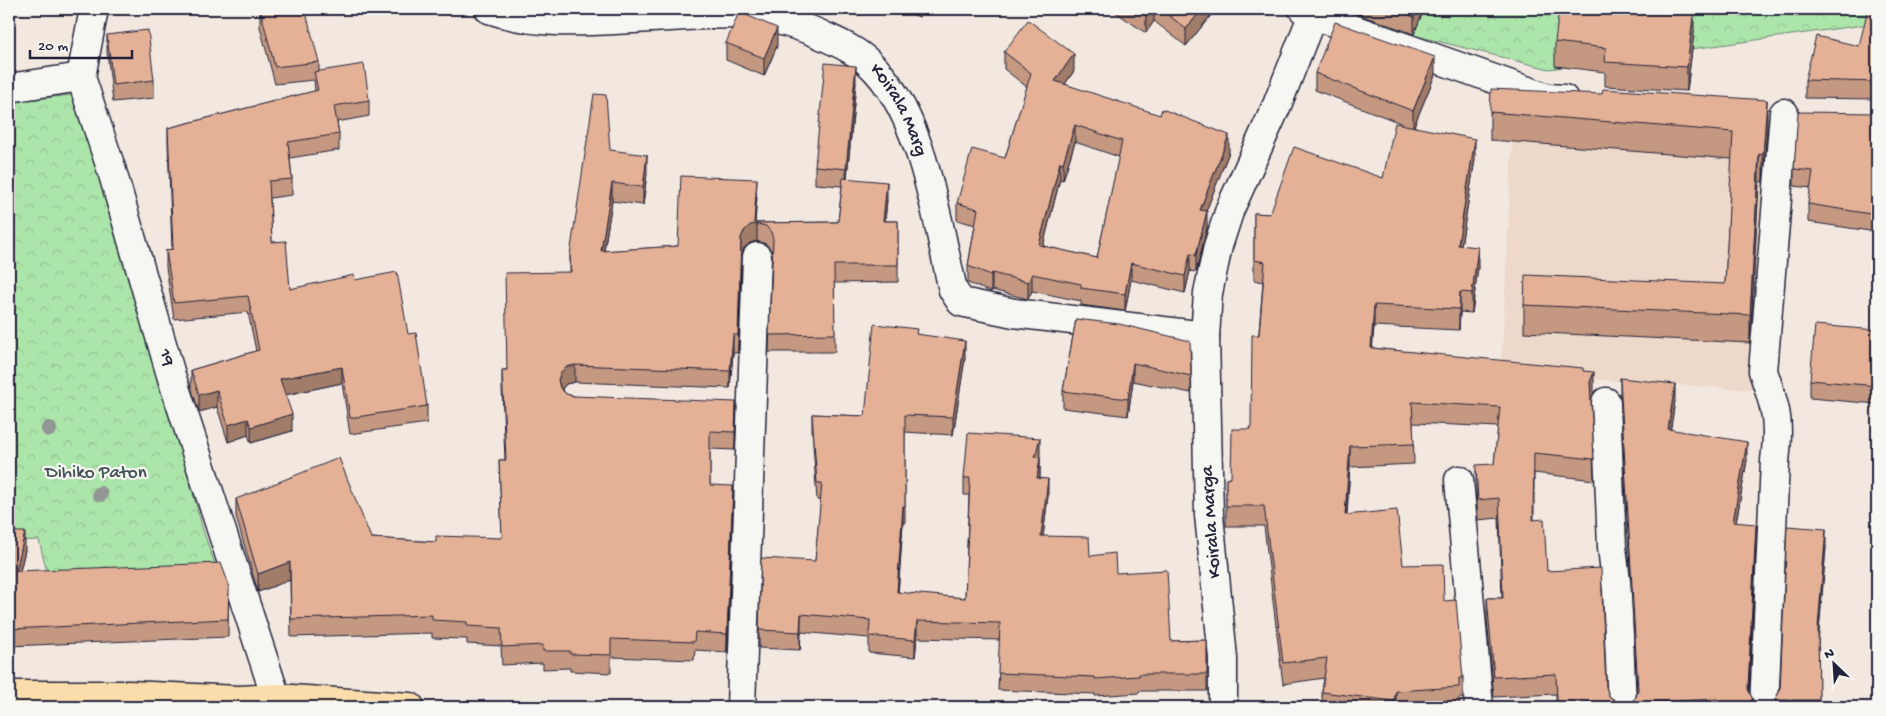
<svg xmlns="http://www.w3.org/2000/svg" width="1886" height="716" viewBox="0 0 1886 716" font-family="'Gochi Hand',sans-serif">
  <defs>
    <pattern id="forest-crowns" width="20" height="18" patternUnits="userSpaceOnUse" patternTransform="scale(1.25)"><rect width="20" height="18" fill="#ace5aa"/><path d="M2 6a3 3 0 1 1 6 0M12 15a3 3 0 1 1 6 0" fill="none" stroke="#94c493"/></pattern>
  </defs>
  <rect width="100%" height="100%" fill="#f2e8e0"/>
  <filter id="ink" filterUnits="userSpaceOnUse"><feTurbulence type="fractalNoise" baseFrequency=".02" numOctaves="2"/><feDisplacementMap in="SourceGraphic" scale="10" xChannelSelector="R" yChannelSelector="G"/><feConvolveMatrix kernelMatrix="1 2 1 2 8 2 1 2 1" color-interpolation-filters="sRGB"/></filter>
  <g filter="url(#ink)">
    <path fill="#eed8ca" d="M1514,106L1774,117L1754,390L1501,373Z"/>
    <path fill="url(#forest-crowns)" stroke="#678472" d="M1350,9H1877V23L1549,69L1369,24Z
      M80,94L116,235L168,402L203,530L219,576L49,580L39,540L9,541V102Z"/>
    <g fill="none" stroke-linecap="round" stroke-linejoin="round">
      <defs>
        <g id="minor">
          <path id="s1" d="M489,9C541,27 596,21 650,18C681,17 713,13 744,14C765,15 798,25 817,33C834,41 855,49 869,63C923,112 937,222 953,290L961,302L1014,313L1205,336"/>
          <path d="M1303,9L1313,15L1548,98L1564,99"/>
          <path d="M81,77L94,9"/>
          <path id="s2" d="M9,88L81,77L112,171L171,375L279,707"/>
          <path d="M1606,402L1612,547L1617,590L1622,707"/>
          <path d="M1459,480L1479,707"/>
          <path d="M741,707L757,257"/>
          <path d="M1223,707V658L1209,515L1205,336L1208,293L1218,246L1230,209L1277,105L1315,9"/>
          <path d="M1764,707L1775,461C1780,420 1776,409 1763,371L1784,113"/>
        </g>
        <path id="primary" d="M9,695H129L239,700L277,698L410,707"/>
      </defs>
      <use href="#minor" stroke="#22223b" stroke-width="31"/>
      <use href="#primary" stroke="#22223b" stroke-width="31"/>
      <use href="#minor" stroke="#f6f6f2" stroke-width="28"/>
      <use href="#primary" stroke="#faddab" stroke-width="28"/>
    </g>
    <g fill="#929695">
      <circle cx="49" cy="429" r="8"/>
      <circle cx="100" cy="494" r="8"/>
    </g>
    <path fill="#c49881" stroke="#22223b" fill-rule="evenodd" d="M260,9L319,62V71L369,100V116L337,122L339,134V150L290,158L292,179V195L270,198L272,242L290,289L355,280L408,334L427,406V423L350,434L342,383L285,395L292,431L251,443L248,435L228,442L217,407L199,412L191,387V370L256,351L248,312L174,319L166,267V250L172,249L168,144V128L315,91L314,80L275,84L260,27Z
      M842,9H862L858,16Z
      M901,9H922L919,17Z
      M1111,9H1216L1186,46L1154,21L1146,33Z
      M1346,9H1424L1414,34L1346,10Z
      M1877,9V99L1805,98V80L1859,46Z
      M1694,32L1687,91L1605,86V72L1555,66V42Z
      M107,35L154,80V98L113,102L107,52Z
      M726,43L777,46L764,76L726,60Z
      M1004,52L1074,71L1065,84L1229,152L1206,211L1207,228L1196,272L1190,271L1185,293L1131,280L1125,311L1081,305V301L1032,291L1028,299L992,290L991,292L968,283V266L975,225L957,220V203L1005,158L1027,87L1004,69ZM1075,142L1119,157L1097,258L1043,246L1060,179L1063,180Z
      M1315,73L1435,75L1414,126L1475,159L1461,245L1478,267L1472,313L1460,312L1459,330L1374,326L1372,348L1583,371L1594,392L1591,401L1594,480L1534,473V520L1547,571L1606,687L1609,696L1616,701V707H1556V694L1494,697L1487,619V598H1502L1499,518L1478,520L1476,490V470L1494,464L1498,427L1413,423L1414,464L1350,467L1347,515L1403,565L1444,601L1463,678V698H1459V707H1322V692L1324,678L1283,684L1264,526H1226V479L1231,478L1251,429L1263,282L1254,280V213L1270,214L1383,178L1403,124L1315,90Z
      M856,83L847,178L887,200L885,221H898V282L834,283L835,352H769L772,255L771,250L766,244L757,241L750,243L744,248L741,256L738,353H733L730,388L575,382L566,384L562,389L566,394L573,396L736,420L735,450L710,449V485L733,504L727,652L695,650L694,660L611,657V673L570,671V668L543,669V663L502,665L501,646L467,644V639L432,638V633L291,637L290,580L258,592L236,517V499L371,538L436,542L502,538L499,460H505L502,388V370H506L570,272V255L610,150L647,173L643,205L612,201L604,251L678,246L757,197L755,223L838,222L842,186L815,184V166Z
      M1490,112L1767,128L1763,182H1759L1750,343L1524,332V305L1725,284L1732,159L1490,140Z
      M1877,113V232L1808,222V204L1811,188L1794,186V169Z
      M1076,319L1191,376V393L1133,381L1128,416L1063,408V391Z
      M1877,330V404L1810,398V380Z
      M917,335L965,358L953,435L905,432V523H903L898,593L965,598L969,495H964V478L1040,456V478L1048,496L1043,536L1090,556L1116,573L1171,641L1207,640V691H1139V693L1095,696V694L998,690L1000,640L917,638L915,657L869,653V638L801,632L800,650L759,648V630L815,561L821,500H817L812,431V414L865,416Z
      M1620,378L1675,401L1670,430L1747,460L1736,523L1756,542L1749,691L1753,700V707H1630V703L1636,697L1637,692L1620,395Z
      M9,532L25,550L20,571L229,585L228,637L9,646Z
      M1826,547L1818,642L1819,707H1775V700L1780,690Z"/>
    <path fill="#a07c69" stroke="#22223b" d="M858,9H862L858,16Z
      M919,9H922L919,17Z
      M1151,9H1154V21L1146,33V16Z
      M1202,9H1216L1186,46V29Z
      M1417,9H1424L1414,34V17Z
      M1694,9V32L1687,91V67Z
      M777,28V46L764,76V58Z
      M1074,54V71L1055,98V81Z
      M1435,57V75L1413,128V111Z
      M856,66V83L846,187V169Z
      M1767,100V128L1763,182V155Z
      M1075,125V142L1063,180V163Z
      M1229,135V152L1200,227V210Z
      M1475,139V159L1458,265V245Z
      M1759,154V182L1750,343V315Z
      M647,155V173L643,205V187Z
      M1060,162V179L1039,262V245Z
      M757,179L755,224H757V241L750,243L744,248L741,256L738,353L741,238L744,231Z
      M887,182V200L883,239V221Z
      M612,183V201L601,269V251Z
      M1207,211V228L1196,272V255Z
      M1478,247V267L1472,313V293Z
      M1190,254V271L1185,293V276Z
      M1131,263V280L1125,311V294Z
      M992,273V290L991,292V275Z
      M1032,274V291L1028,299V282Z
      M1460,292V312L1459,330V309Z
      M1374,305V326L1371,368V348Z
      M733,335V353L730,388V371Z
      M965,341V358L953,435V417Z
      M1133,363V381L1128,416V399Z
      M575,365V382L566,384L561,390L558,380L561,372L566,367Z
      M342,367V383L280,396V379Z
      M1594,372V392L1590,403V382Z
      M1675,384V401L1668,447V429Z
      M217,390V407L199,412V395Z
      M736,402V420L735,450V432Z
      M292,414V431L251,443V427Z
      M248,419V435L228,442V425Z
      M1040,438V456L1035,474V457Z
      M1747,442V460L1733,540V522Z
      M1350,446V467L1345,535V515Z
      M1040,458V475L1037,495V478Z
      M1048,479V496L1041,554V536Z
      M733,486V504L727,652V634Z
      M903,506V523L897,610V592Z
      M1756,524V542L1748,706V689Z
      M1826,529V547L1818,644V627Z
      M25,532V550L16,588V571Z
      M290,562V580L258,592V574Z
      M801,614V632L800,650V632Z
      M917,621V638L915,657V640Z
      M1396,691V707H1394V701Z"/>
    <path fill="#e4b196" stroke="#22223b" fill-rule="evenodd" d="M260,9H305L319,62L275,67Z
      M1136,9H1151L1146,16Z
      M1161,9H1202L1186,29Z
      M1392,9H1417L1414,17Z
      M1559,9H1694L1687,67L1605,62L1606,48L1555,42Z
      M1868,9H1877V82L1805,80L1816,36L1859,46Z
      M739,12L777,28L764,58L726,43Z
      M1028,20L1074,54L1055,81L1160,115L1162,109L1229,135L1200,210L1207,211L1196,255L1190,254L1185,276L1131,263L1125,294L1081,288V284L1032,274L1028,282L992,273L991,275L968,266L978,209L957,203L972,149L1005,158L1031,73L1004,52ZM1075,125L1122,141L1097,258L1039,245L1060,162L1063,163Z
      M1335,22L1435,57L1413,111L1315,73Z
      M148,30L154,80L113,85L107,35Z
      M825,63L856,66L846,169L815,166Z
      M364,64L369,100L334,106L339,134L288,142L292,179L269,181L272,242L286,241L290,289L354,275L355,280L397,272L408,334L416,333L427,406L350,418L342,367L280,379L292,414L251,427L248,419L228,425L217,390L199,395L191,370L259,350L248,296L174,303L166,250L173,249L168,128L318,90L314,72Z
      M1491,89L1602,94L1603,89L1767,100L1763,155L1759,154L1750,315L1524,305L1525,275L1725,284L1733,132L1490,112Z
      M594,94L606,95L610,150L647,155L643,187L612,183L601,251L678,246L681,176L757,179L754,223L838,222L843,178L887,182L883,221H898V265H834L835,334L769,335L773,239L771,232L766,226L757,224L750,225L744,231L741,238L738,335H733L730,371L575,365L566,367L561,372L558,380L560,388L566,394L573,396L736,402L735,432L710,431V485L733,486L727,634L695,632L694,642L611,639V655L570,654V651H543V645L502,647L501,628L467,626V622L432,620V615L291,619L290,562L258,574L236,499L339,458L371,538L436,542V536L502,538L499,460H506L502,370H507L505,273L571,272L570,255Z
      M1798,112L1877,113V215L1808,204L1813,171L1794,169Z
      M1395,123L1475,139L1458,245L1478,247L1472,293L1460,292L1459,309L1374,305L1371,348L1583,368V371L1594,372L1590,382L1594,459L1534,453L1533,520L1544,519L1547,571L1601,568L1606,687L1609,696L1616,701L1557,704L1556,674L1494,677L1487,598H1503L1499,498L1478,500L1476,470V465L1494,464L1500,407L1412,402L1414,444L1350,446L1345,515L1397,510L1403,565L1443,564L1444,601L1456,600L1463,678H1459V687L1396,691L1394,701L1322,692L1327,658L1283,663L1264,506H1226V479L1231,478L1232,429H1251L1252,335H1259L1265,262L1254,260V213L1270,214L1294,147L1383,178Z
      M1076,319L1119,324L1190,341L1191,376L1133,363L1128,399L1063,391Z
      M874,324L917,329L916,334L965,341L953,417L905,415V506H903L897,592L965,598L970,478H964L968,433L1040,438L1035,457L1040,458L1037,478L1048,479L1041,536L1089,537L1090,556L1115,553L1116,573L1167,570L1171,641L1207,640V674H1139V676L1095,679V677L998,673L1000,623L917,621L915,640L869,636L870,620L801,614L800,632L759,630L761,558L815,561L822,483H817L812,414L865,416Z
      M1815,325L1877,330V386L1810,380Z
      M1620,378L1675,384L1668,429L1747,442L1733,522L1756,524L1748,689L1753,700H1751V703L1718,704V699L1630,703L1636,697L1638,689Z
      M1787,526L1826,529L1818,627L1819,700H1775L1780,690Z
      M9,532H25L16,571L221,563L229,585L228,619L9,629Z"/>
  </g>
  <g text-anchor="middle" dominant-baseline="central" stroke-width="4.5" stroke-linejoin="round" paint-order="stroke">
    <g font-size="19" fill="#22223b" stroke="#f6f6f2">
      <text stroke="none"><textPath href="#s1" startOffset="449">Koirala Marg</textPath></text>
      <text stroke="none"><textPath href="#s2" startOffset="366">19</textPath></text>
      <text transform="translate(1212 522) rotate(-94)">Koirala Marga</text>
    </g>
    <g font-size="19" fill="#445357" stroke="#f6f6f2">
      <text x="96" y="473">Dihiko Paton</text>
    </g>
  </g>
  <rect width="1886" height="716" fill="none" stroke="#f6f6f2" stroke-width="30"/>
  <rect x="15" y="15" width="1856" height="686" fill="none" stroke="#22223b" stroke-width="2" filter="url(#ink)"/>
  <g transform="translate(1834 664) rotate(335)" stroke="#f6f6f2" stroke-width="4" paint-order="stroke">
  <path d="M0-4L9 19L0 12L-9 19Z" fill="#22223b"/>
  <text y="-8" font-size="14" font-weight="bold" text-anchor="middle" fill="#22223b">N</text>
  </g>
  <path d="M30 50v8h102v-8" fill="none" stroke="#22223b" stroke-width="2.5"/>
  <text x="38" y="50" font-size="15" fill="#22223b" stroke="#f6f6f2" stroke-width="4" paint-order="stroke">20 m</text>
</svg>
